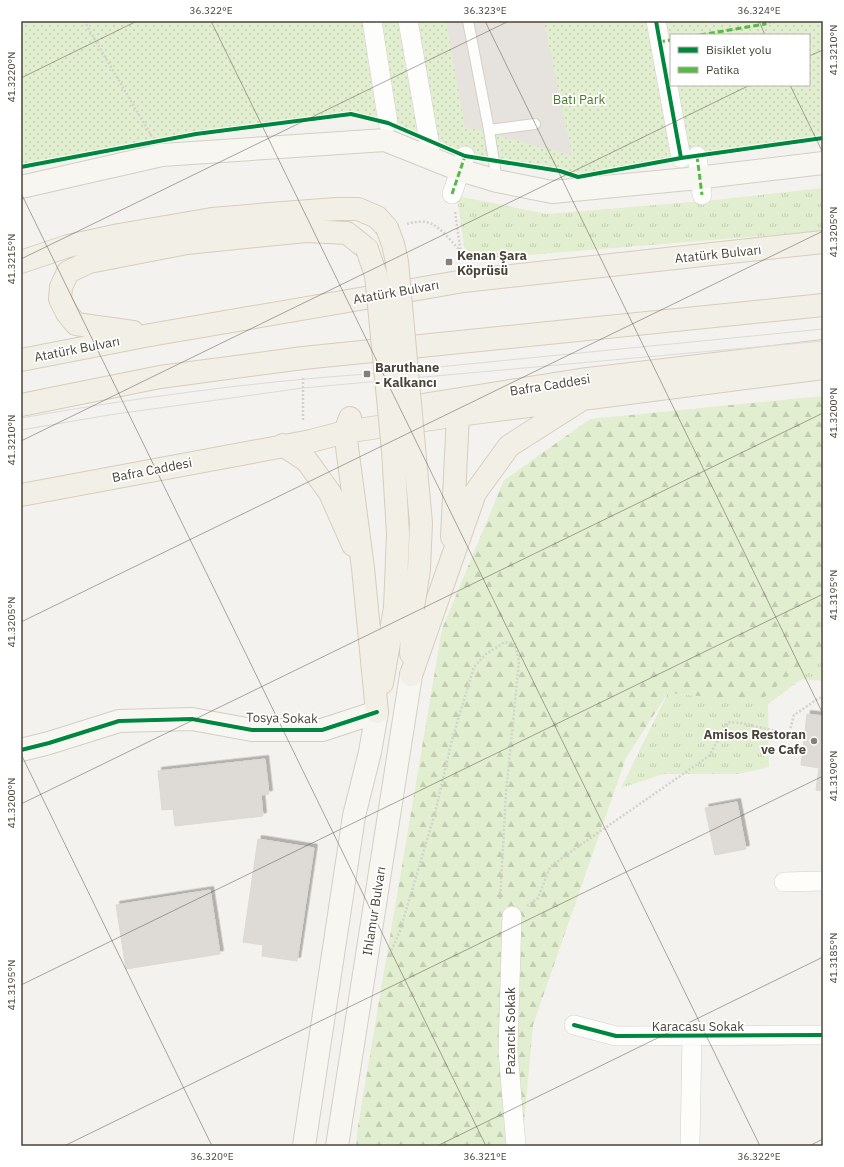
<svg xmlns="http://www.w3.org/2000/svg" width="844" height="1167" viewBox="0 0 844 1167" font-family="'IBM Plex Sans',sans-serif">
  <defs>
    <pattern id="grass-tufts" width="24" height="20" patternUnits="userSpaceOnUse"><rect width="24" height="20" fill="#e1eecf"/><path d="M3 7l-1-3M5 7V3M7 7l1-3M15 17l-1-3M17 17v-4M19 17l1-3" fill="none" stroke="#c3cdb2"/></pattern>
    <pattern id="forest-firs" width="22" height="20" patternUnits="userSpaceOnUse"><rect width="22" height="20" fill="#e1eecf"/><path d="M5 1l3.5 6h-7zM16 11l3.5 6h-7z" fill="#c3cdb2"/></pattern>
    <pattern id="park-dots" width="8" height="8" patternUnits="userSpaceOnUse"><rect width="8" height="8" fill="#e1eecf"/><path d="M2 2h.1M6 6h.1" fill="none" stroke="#c3cdb2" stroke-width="1.8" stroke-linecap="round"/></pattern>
    <filter id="shadow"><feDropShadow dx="3.5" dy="-3.5" stdDeviation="0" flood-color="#0004"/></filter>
  </defs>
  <rect width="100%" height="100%" fill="#f4f2ee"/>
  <path fill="url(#grass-tufts)" d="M823,188V231L466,260L457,196L547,214L716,200Z
    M818,608H823V681L802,679L768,704L769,767L738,774H663L621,788L668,693L760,702Z"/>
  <path fill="url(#forest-firs)" d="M823,396V608H818L822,646L759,702L668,693L626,758L533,1025L522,1146H356L358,1126L442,629L504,480L590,419Z"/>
  <path fill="url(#park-dots)" fill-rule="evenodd" d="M21,21H823V138L578,177L465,156L388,123L351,114L196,134L21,166ZM671,35H809V85H671Z"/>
  <path fill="#e6e3df" d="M446,21H544L572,155L465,127Z"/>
  <path fill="#dedbd6" stroke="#dcd9d4" filter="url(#shadow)" d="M807,714L823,716V791L816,790L819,768L801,765Z
    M265,759L269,794L261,795L263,816L175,826L173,809L162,810L158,771Z
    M737,802L746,849L715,855L705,808Z
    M258,839L314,848L297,961L262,956L263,945L243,942Z
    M210,890L220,954L126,969L116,905Z"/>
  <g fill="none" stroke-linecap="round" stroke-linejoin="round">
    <defs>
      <path id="lane" d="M468,21L489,130L497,181
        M489,130L535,124"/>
      <path id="street" d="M372,21L388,123
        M408,21L429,141L430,158
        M656,21L681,158
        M697,156L702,195
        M452,194L465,156
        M784,882L823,881
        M512,916L508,1051L516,1146
        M574,1025L616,1036L823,1035
        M690,1146L692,1037"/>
      <path id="secondary" d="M21,187L162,155L385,140L460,170L497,181L552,192L688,179L823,163
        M21,750L49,743L119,721L192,719L252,730H322L377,712L370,752L354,816L304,1146
        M337,1146L411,675"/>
      <path id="primary" d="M21,262L68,246L119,235L212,219L270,214L336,209H358L377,217L387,228
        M133,332L76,324L67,313L60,299L61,287L68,272L89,262L187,243L306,231L347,233L367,249
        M21,360L150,335L464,281L823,242
        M21,405L160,377L303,358L823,305
        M449,405L458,415L452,537
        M416,406L580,380L823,351
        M350,418L345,432L363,568L377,712
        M283,445L307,461L330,493L353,545
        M21,495L311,441L345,432L458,415L823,368
        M411,654L413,608
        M411,675L475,493L509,446L578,402
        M382,683L395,608"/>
    </defs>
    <use href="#lane" stroke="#d2d0cb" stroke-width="12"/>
    <use href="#street" stroke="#d2d0cb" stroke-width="20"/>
    <use href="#secondary" stroke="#d3cfc5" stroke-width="24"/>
    <use href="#primary" stroke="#d6cebb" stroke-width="24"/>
    <path stroke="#d3d2cc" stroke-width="2.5" stroke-dasharray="2 2" stroke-linecap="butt" d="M84,21L152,137
      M765,24L780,21
      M455,212L462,261
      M407,224C414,222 425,220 432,224C442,229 453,243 460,251
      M303,378V421
      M527,906L538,898L550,867L579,846L709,756L728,722L741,723L789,734L794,715L819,698H823
      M390,954L400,931L435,813L452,740L474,667L486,654L505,642L515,644L519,661L506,793L500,901"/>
    <use href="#lane" stroke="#fdfdfc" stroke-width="10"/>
    <use href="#street" stroke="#fdfdfc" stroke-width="19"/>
    <use href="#secondary" stroke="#f7f6f1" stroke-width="22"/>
    <use href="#primary" stroke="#f2efe6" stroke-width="22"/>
    <path stroke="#dbdbda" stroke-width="1" d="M21,418C135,398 251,382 367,374L823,329
      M21,430L109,415L303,388L823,341"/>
    <defs>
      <path id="primary-bridge" d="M387,228L393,244L397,262L421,523L419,569L413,608
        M367,249L376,275L393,450L398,534L395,608"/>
    </defs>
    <use href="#primary-bridge" stroke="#d6cebb" stroke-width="24" stroke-linecap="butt"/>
    <use href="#primary-bridge" stroke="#f2efe6" stroke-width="22"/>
    <path stroke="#58b947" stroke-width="3" stroke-dasharray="6 3" stroke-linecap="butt" d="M700,35L765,24L764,21
      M659,42L671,40
      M697,156L702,195
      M452,194L465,156"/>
    <defs>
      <path id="cycleway" d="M656,21L681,158
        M21,167L196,134L351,114L388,123L465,156L560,171L578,177L681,158L823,138
        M21,750L49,743L119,721L192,719L252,730H322L377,712
        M574,1025L616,1036L823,1035"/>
    </defs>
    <use href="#cycleway" stroke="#fff" stroke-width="6"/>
    <use href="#cycleway" stroke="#00873e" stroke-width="4"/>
  </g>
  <path fill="none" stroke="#4b4439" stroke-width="1" stroke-opacity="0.45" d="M211,21L760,1146M485,21L823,714M759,21L765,35M809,56L823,50M21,78L137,21M790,85L823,153M21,193L486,1146M21,259L509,21M21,441L750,85M21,622L823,231M21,754L212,1146M21,804L823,413M21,985L823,594M64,1146L823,776M437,1146L823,957M809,1146L823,1139"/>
  <g fill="#868178" stroke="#fff" stroke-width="1.5">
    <rect x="445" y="258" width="8" height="8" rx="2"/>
    <rect x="363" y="370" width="8" height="8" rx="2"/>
    <circle cx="814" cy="741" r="4"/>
  </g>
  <g text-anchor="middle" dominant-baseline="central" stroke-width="3.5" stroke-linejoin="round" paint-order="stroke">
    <g font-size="13" fill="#4a7f2a" stroke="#fff">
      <text x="579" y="99">Batı Park</text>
    </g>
    <g font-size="13" fill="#4b4439" stroke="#fff">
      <text transform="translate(718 254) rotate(-6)">Atatürk Bulvarı</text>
      <text transform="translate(396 292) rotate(-10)">Atatürk Bulvarı</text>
      <text transform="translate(77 349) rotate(-11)">Atatürk Bulvarı</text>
      <text transform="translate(550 385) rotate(-9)">Bafra Caddesi</text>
      <text transform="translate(152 470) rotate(-11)">Bafra Caddesi</text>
      <text transform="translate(282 718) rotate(1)">Tosya Sokak</text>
      <text transform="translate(374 911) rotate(-81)">Ihlamur Bulvarı</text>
      <text x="698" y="1026">Karacasu Sokak</text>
      <text transform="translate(510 1031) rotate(-90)">Pazarcık Sokak</text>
    </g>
    <g font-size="13" font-weight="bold" fill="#4b4439" stroke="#fff" text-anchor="start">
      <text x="457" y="255">Kenan Şara<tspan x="457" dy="15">Köprüsü</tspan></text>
      <text x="375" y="367">Baruthane<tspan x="375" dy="15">- Kalkancı</tspan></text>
      <text x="806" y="734" text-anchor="end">Amisos Restoran<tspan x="806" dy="15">ve Cafe</tspan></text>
    </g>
  </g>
  <rect width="844" height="1167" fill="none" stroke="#ffffff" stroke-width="44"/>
  <rect x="670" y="34" width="140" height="52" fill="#ffffff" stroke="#b7b4b0"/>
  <rect x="678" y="47" width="20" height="6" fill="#00873e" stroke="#b7b4b0"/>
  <text x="706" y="54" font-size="12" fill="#4b4439">Bisiklet yolu</text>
  <rect x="678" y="67" width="20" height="6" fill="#58b947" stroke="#b7b4b0"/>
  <text x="706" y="74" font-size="12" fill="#4b4439">Patika</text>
  <rect x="22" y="22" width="800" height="1123" fill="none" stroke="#4b4439" stroke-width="1.5"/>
  <g font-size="10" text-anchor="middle" fill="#4b4439">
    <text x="211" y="14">36.322°E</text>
    <text x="485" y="14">36.323°E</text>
    <text x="759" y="14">36.324°E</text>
    <text transform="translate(833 50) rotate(-90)" y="4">41.3210°N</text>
    <text transform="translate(11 77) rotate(-90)" y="4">41.3220°N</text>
    <text transform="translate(833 232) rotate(-90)" y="4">41.3205°N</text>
    <text transform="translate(11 259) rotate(-90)" y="4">41.3215°N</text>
    <text transform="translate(833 413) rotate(-90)" y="4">41.3200°N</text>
    <text transform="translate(11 440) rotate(-90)" y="4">41.3210°N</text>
    <text transform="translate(833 595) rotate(-90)" y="4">41.3195°N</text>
    <text transform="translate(11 622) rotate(-90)" y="4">41.3205°N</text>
    <text transform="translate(833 776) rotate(-90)" y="4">41.3190°N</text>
    <text transform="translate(11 803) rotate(-90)" y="4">41.3200°N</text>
    <text transform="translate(833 958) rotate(-90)" y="4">41.3185°N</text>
    <text transform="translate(11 985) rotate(-90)" y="4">41.3195°N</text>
    <text x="212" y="1160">36.320°E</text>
    <text x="485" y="1160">36.321°E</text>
    <text x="759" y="1160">36.322°E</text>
  </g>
</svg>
